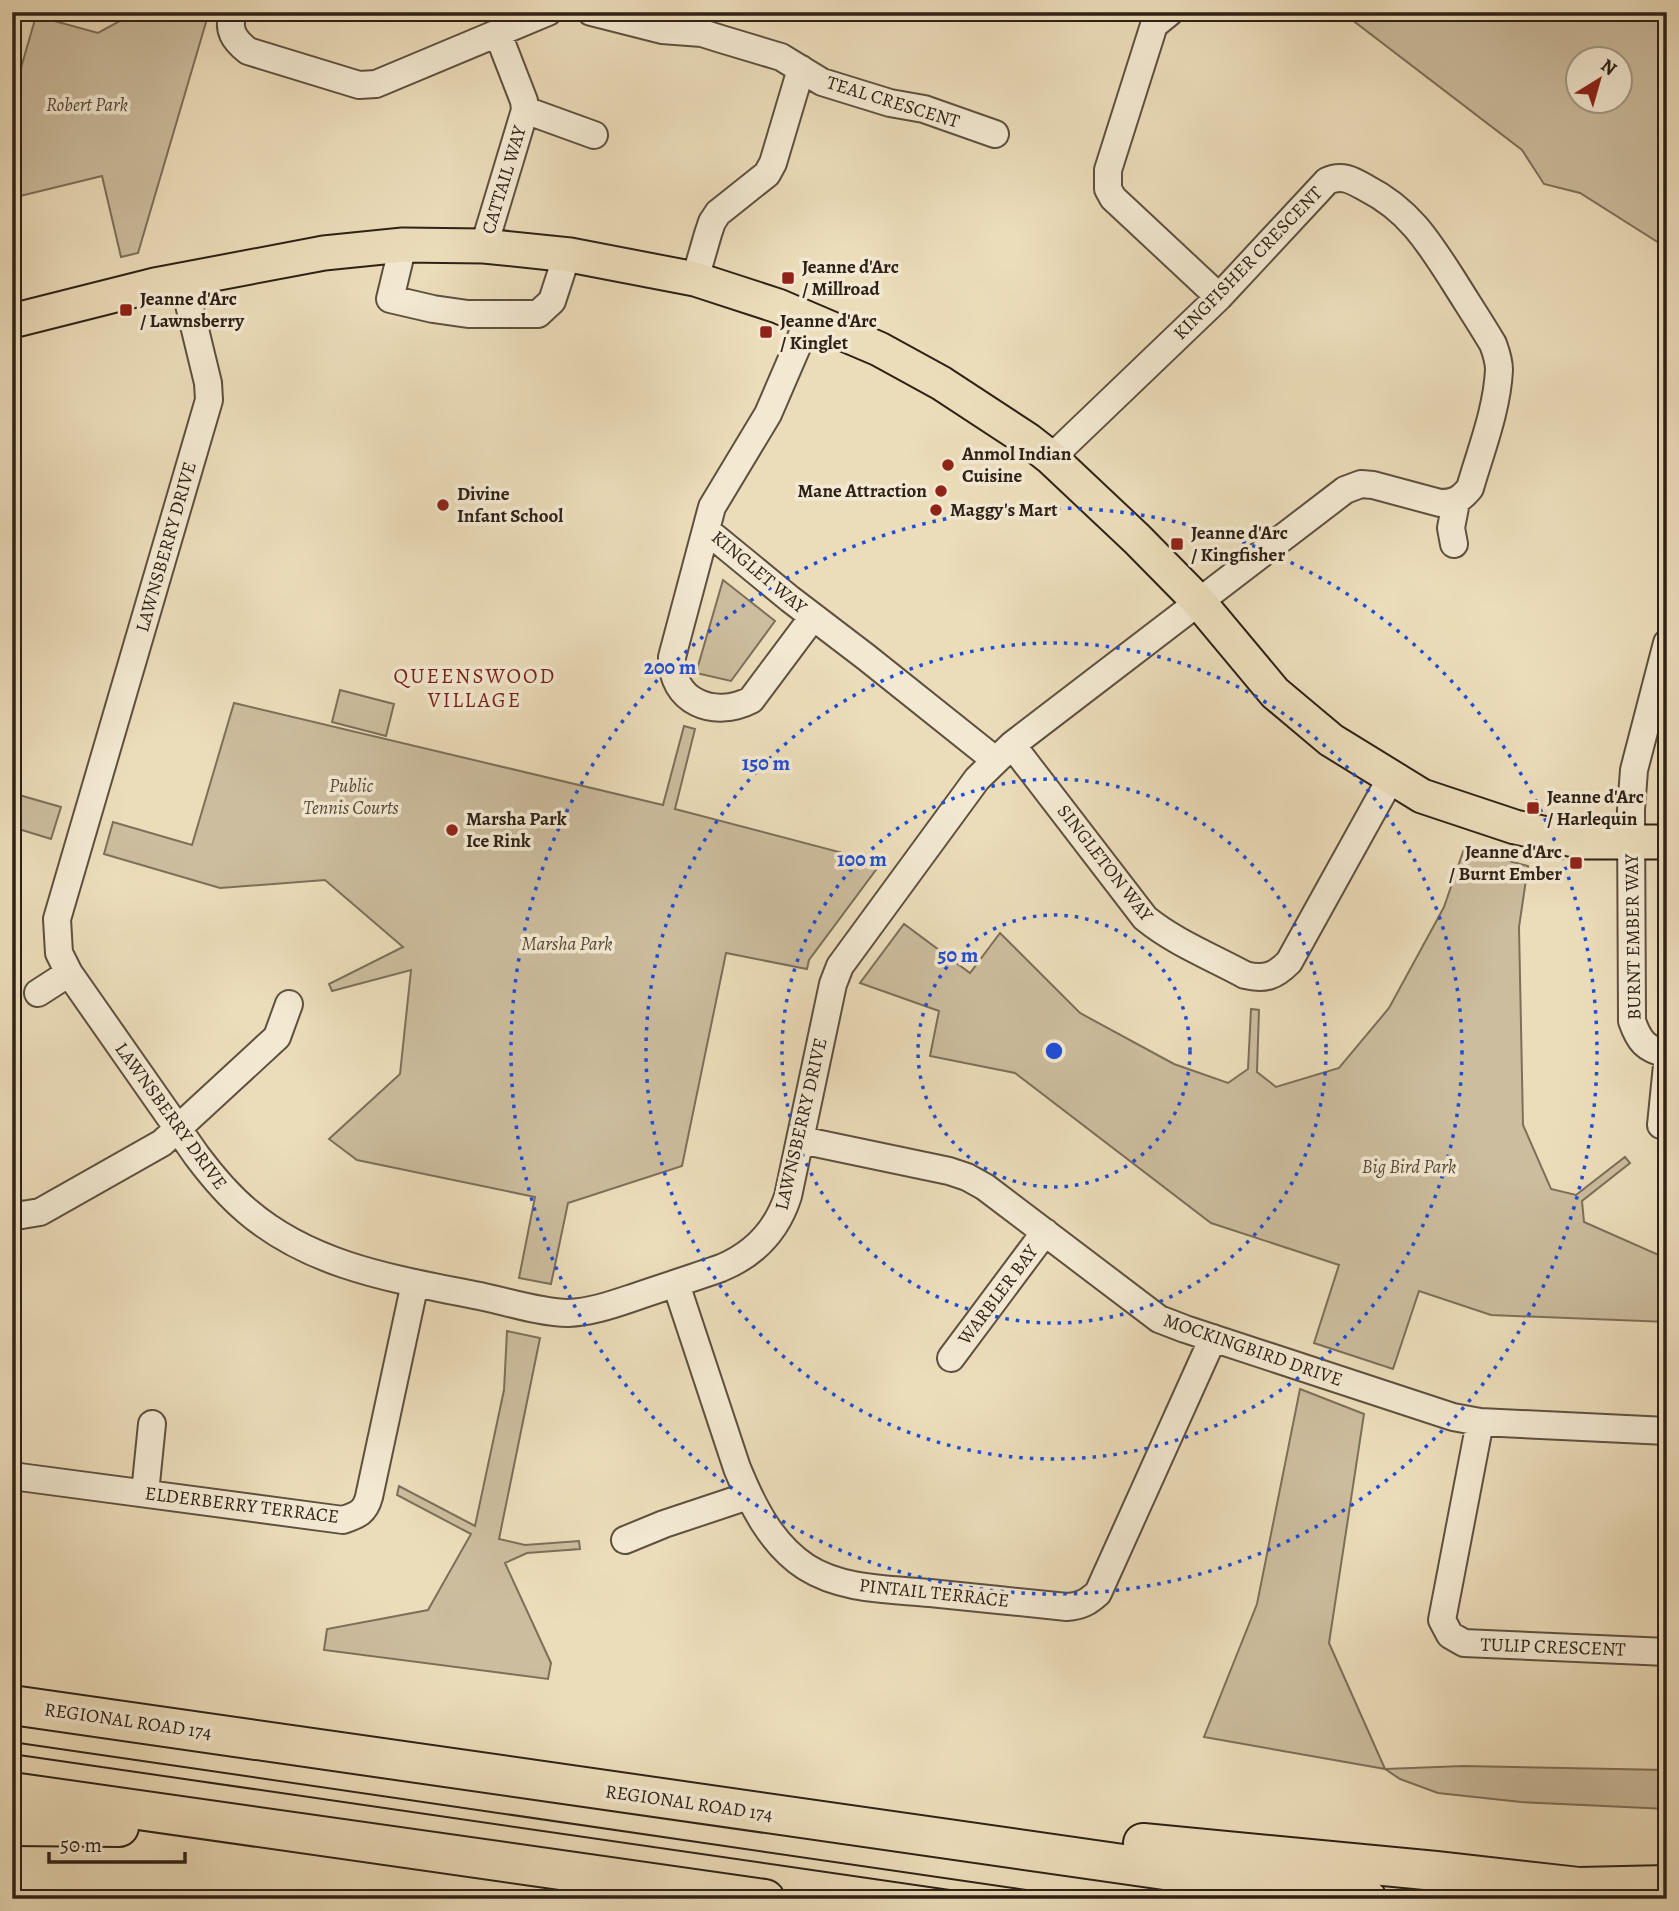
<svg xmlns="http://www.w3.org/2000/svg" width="1679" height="1911" viewBox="0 0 1679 1911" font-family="Alegreya,serif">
  <rect width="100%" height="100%" fill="#ecddba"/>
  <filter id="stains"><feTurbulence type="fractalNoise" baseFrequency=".00286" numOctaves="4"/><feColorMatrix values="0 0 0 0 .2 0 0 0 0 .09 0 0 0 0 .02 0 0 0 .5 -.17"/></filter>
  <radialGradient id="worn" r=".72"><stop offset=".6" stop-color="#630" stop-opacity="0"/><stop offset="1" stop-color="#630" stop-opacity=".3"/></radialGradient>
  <path fill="#ccbd9e" stroke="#7d6f5a" stroke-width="2" fill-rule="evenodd" d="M136,12H209L138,253L121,257L102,176L12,198V99L36,16L98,33Z
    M1348,12H1667V248L1580,193L1544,184L1522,150L1351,19ZM1578,60H1620V102H1578Z
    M723,580L775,621L731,681L696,673Z
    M340,690L394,704L386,736L332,722Z
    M234,703L663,805L684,726L695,729L675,809L881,863L809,960L807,969L726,953L682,1166L568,1203L551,1284L519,1278L535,1197L357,1160L329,1139L400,1074L411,970L332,991L329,984L403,947L325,880L220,888L104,854L113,822L192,845Z
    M12,793L61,807L51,839L12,827Z
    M1464,849L1528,866L1519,927L1523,1125L1551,1189L1576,1195L1625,1157L1630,1163L1582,1201L1584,1222L1663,1257L1667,1255V1322L1491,1315L1419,1291L1393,1369L1314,1343L1339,1265L1211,1223L1015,1073L930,1056L939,1011L860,983L904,924L970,973L1000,933L1080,1013L1174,1064L1228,1083L1248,1069L1251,1009L1259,1010L1257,1072L1276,1087L1339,1068L1389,1008L1444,907Z
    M507,1331L540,1338L499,1539L525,1545L579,1541L580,1549L527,1553L505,1563L551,1663L548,1679L324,1650L327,1629L428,1610L471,1534L397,1495L399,1486L475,1526L504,1390Z
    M1300,1389L1364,1414L1329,1643L1385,1769L1463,1766L1667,1770V1809L1521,1802L1438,1793L1400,1779L1385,1769L1204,1737L1257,1604Z"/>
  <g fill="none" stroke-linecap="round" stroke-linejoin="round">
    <defs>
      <path id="minor" d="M233,12C227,30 234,40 248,51L359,85L376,84L548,12
        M591,12L662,30L702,33L721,39L781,57L822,82L890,103L924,109L995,134
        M1170,12L1154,25L1108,170V189L1113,198L1219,297
        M525,110L594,135
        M403,245L390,299L433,309L468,314H538L552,301L567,255
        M484,246L525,110L524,101L498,34
        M695,279L708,234L712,222L718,213L767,174L773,163L801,69
        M183,280L208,383L209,400L57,919L59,953L69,973L197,1156C212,1176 228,1195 247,1211C311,1266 394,1279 474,1295C502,1300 540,1313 568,1313C592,1312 614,1304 635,1297C664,1287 693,1278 721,1268C755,1254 777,1230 788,1196L833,984L840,966L977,779L1012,745L1345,490L1361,484L1373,485L1440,503C1455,503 1461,499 1470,488C1481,450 1497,410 1499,370C1499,361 1496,352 1493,344C1480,322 1466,301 1453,280C1428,241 1409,210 1366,188C1352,180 1342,174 1327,181L1219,297L1051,458
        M809,319L768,414L712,507L672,657C671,702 714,719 751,700L813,617
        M706,530L790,599L866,657L995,760
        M1454,544L1451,528L1456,502
        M1667,643L1634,770L1631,810L1632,1021C1639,1041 1645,1049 1667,1054
        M1012,745L1145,918C1174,942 1212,957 1245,975C1265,980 1275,976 1289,962L1391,778
        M38,993L69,973
        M1661,1125L1667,1065
        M801,1140L949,1171L967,1177L985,1187L1159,1319L1185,1329L1453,1417L1480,1422L1667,1431
        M12,1213L22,1215L40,1212L162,1143L277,1037L289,1004
        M676,1284L737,1468C752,1505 771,1544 806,1567C842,1590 888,1589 930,1593C976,1598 1021,1602 1067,1607C1081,1606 1088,1602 1098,1593L1213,1338
        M951,1358L1045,1232
        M1480,1422L1442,1620L1450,1635L1464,1643L1667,1652
        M12,1476L343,1520C358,1515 365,1512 369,1497L415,1283
        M145,1493L152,1424
        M625,1540L664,1524L748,1496"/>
      <path id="major" d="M12,321L155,285L324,253L403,245L484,246L570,255L695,279L778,306L879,349L941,383L1028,440L1051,458L1137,539L1199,602L1275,693L1331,740L1422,796L1515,827L1583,842H1667"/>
      <path id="highway" d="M12,1705L1367,1899
        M12,1792L765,1899
        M12,1826L119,1827
        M1143,1843L1436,1871L1579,1887L1667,1885"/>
    </defs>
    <use href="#minor" stroke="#5e5040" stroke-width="30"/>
    <use href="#major" stroke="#2e2117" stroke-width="37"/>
    <use href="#highway" stroke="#2e2117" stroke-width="42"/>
    <use href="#minor" stroke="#f3e9d2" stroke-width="26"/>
    <use href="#major" stroke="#ecddba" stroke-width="33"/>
    <use href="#highway" stroke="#ecddba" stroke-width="38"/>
    <path stroke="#2e2117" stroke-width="2" d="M12,1742L1088,1899
      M12,1754L1012,1899"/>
  </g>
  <g fill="none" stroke="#1d4ed8" stroke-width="3.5" stroke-dasharray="3.5 7">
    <circle cx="1054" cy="1051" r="136"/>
    <circle cx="1054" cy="1051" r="272"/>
    <circle cx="1054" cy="1051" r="408"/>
    <circle cx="1054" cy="1051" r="543"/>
  </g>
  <g fill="#8f2418" stroke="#f3e9d2" stroke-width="2.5">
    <rect x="781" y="271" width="14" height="14" rx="3.5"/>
    <rect x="119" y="303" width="14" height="14" rx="3.5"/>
    <rect x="759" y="325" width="14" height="14" rx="3.5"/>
    <circle cx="948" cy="465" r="7"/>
    <circle cx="941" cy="491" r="7"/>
    <circle cx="443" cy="505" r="7"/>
    <circle cx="936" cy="510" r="7"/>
    <rect x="1170" y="537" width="14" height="14" rx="3.5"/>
    <rect x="1526" y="801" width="14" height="14" rx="3.5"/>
    <circle cx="452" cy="830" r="7"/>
    <rect x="1569" y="856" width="14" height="14" rx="3.5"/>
  </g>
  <g text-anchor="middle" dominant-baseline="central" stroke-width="7" stroke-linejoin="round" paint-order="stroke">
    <g font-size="19" fill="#2e2117" stroke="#f3e9d2">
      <text transform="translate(893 102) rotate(17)">TEAL CRESCENT</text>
      <text transform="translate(504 180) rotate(-73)">CATTAIL WAY</text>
      <text transform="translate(1248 263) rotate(-46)">KINGFISHER CRESCENT</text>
      <text transform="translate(166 547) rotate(-74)">LAWNSBERRY DRIVE</text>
      <text transform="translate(759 572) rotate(40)">KINGLET WAY</text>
      <text transform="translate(1105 863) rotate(52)">SINGLETON WAY</text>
      <text transform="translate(1633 937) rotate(-91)">BURNT EMBER WAY</text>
      <text transform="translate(171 1116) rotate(54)">LAWNSBERRY DRIVE</text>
      <text transform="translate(801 1124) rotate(-77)">LAWNSBERRY DRIVE</text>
      <text transform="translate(998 1295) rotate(-53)">WARBLER BAY</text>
      <text transform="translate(1253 1350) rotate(19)">MOCKINGBIRD DRIVE</text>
      <text transform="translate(242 1505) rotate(7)">ELDERBERRY TERRACE</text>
      <text transform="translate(934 1593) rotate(6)">PINTAIL TERRACE</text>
      <text transform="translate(1553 1647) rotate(2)">TULIP CRESCENT</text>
      <text transform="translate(128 1721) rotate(8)">REGIONAL ROAD 174</text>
      <text transform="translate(689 1803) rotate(8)">REGIONAL ROAD 174</text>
    </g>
    <g font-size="19" font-style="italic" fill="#564839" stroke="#f3e9d2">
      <text x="87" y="105">Robert Park</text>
      <text x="351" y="786">Public<tspan x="351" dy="22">Tennis Courts</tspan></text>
      <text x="567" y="944">Marsha Park</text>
      <text x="1409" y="1167">Big Bird Park</text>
    </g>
    <g font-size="19" font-weight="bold" fill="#2e2117" stroke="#f3e9d2" text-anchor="start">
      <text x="802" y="267">Jeanne d'Arc<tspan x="802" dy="22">/ Millroad</tspan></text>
      <text x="140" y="299">Jeanne d'Arc<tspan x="140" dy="22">/ Lawnsberry</tspan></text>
      <text x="780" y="321">Jeanne d'Arc<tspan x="780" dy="22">/ Kinglet</tspan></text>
      <text x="962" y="454">Anmol Indian<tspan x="962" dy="22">Cuisine</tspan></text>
      <text x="927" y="491" text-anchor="end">Mane Attraction</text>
      <text x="457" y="494">Divine<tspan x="457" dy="22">Infant School</tspan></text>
      <text x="950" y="510">Maggy's Mart</text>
      <text x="1191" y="533">Jeanne d'Arc<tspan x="1191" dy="22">/ Kingfisher</tspan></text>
      <text x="1547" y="797">Jeanne d'Arc<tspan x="1547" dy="22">/ Harlequin</tspan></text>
      <text x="466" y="819">Marsha Park<tspan x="466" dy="22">Ice Rink</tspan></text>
      <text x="1562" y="852" text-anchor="end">Jeanne d'Arc<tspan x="1562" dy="22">/ Burnt Ember</tspan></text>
    </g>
    <g font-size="21" letter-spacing="2" fill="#7a1f14" stroke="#f3e9d2">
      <text x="475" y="676">QUEENSWOOD<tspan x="475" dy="24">VILLAGE</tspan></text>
    </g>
  </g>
  <circle cx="1054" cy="1051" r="10" fill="#1d4ed8" stroke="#f3e9d2" stroke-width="3.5"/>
  <g font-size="21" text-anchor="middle" font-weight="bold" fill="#1d4ed8" stroke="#f3e9d2" stroke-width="7" stroke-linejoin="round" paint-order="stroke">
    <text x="670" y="674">200 m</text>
    <text x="766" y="770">150 m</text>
    <text x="862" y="866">100 m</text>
    <text x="958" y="962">50 m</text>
  </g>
  <rect width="1679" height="1911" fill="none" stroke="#ecddba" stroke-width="42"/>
  <rect x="14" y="14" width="1651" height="1883" fill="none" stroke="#2e2117" stroke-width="3.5"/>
  <rect x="21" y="21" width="1637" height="1869" fill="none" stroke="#2e2117" stroke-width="2"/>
  <g transform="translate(1599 80) rotate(37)"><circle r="33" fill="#f3e9d2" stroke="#a49987" stroke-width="2"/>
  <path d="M0-5L12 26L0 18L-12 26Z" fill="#8f2418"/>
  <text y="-10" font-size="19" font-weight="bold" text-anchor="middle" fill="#2e2117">N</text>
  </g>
  <path d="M49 1852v10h136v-10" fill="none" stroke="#2e2117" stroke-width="3.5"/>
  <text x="60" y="1852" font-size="21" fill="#2e2117" stroke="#f3e9d2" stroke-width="5" paint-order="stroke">50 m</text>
  <rect width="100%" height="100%" filter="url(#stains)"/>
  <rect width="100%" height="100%" fill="url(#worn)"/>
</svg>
